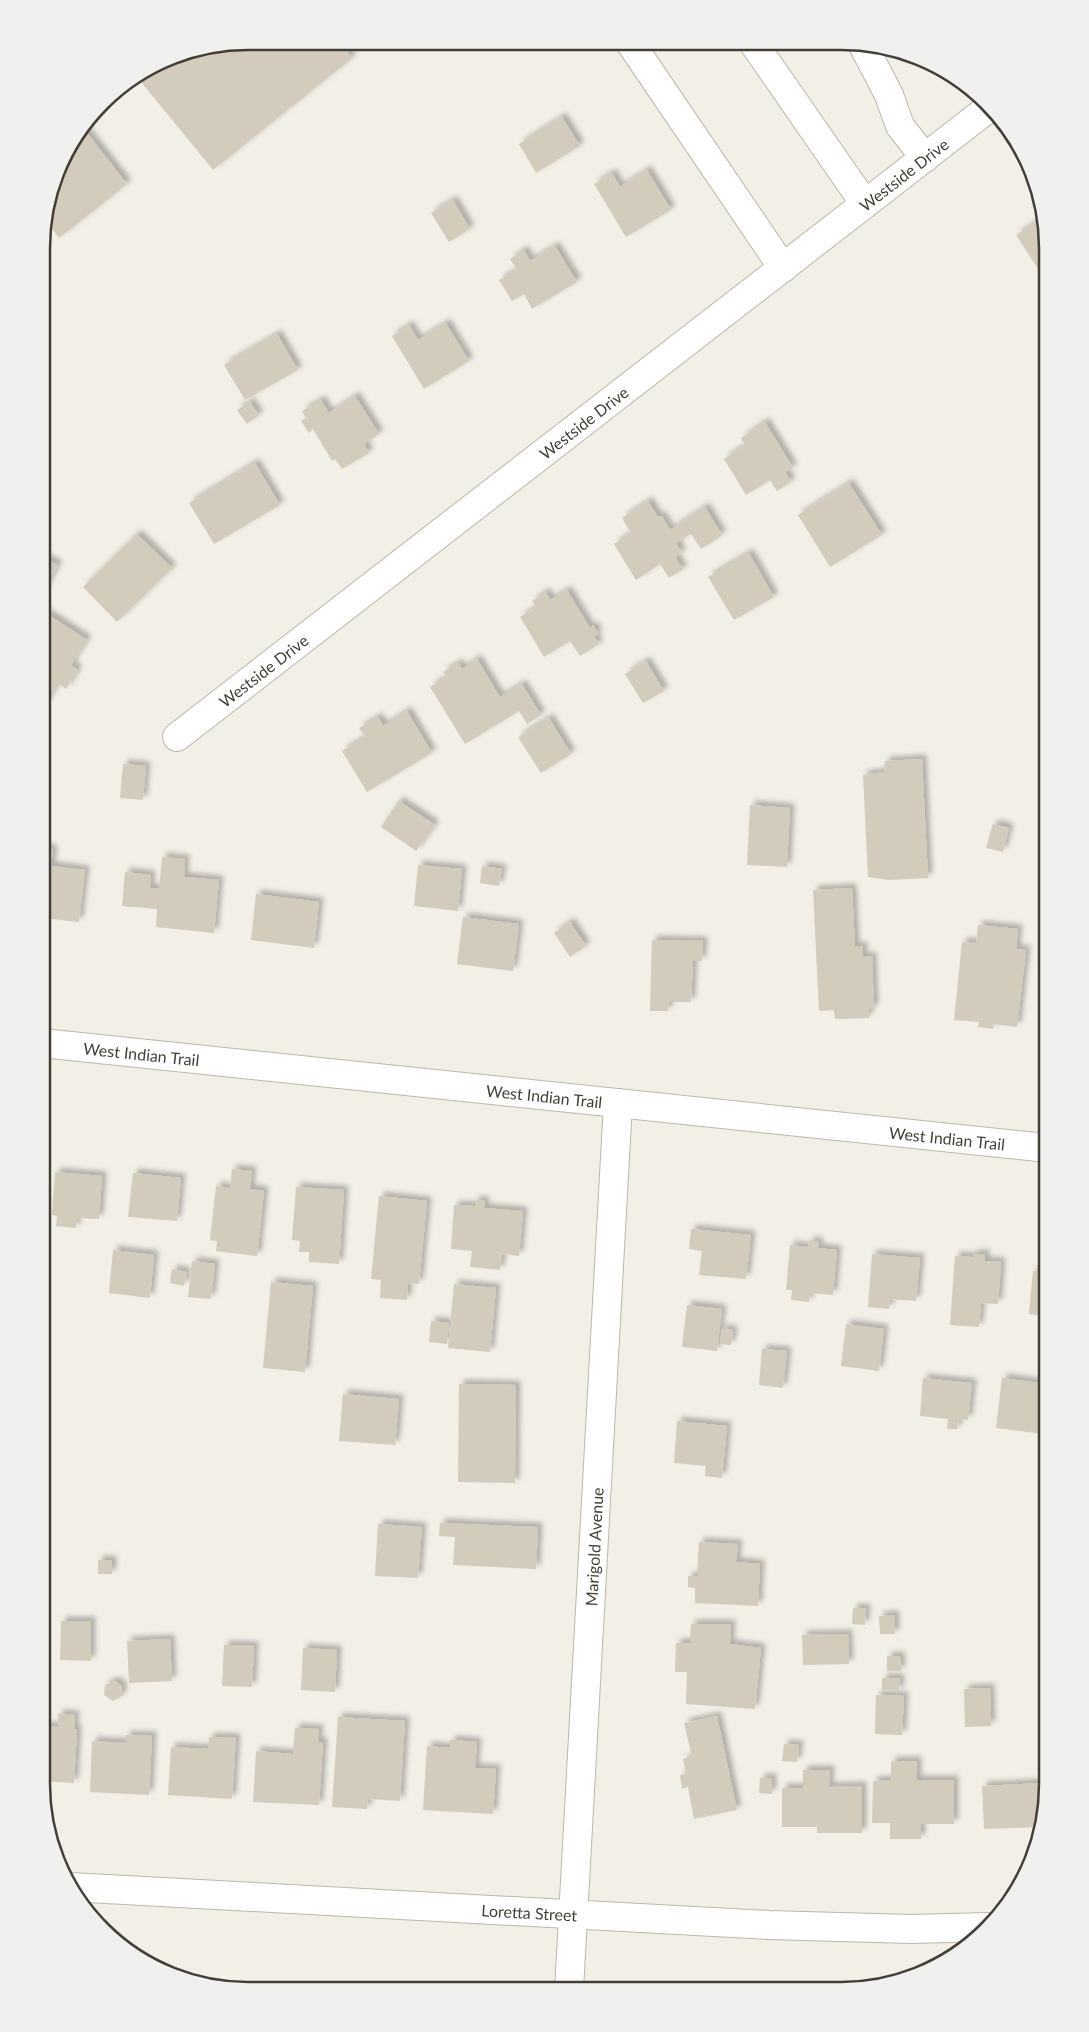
<svg xmlns="http://www.w3.org/2000/svg" width="1089" height="2032" viewBox="0 0 1089 2032" font-family="Lato,sans-serif">
  <defs>
    <filter id="shadow"><feDropShadow dx="4.5" dy="-4.5" stdDeviation="2.5" flood-color="#0004"/></filter>
  </defs>
  <rect width="100%" height="100%" fill="#f2efe6"/>
  <path fill="#d3cbbc" filter="url(#shadow)" d="M248,41L339,42L352,58L213,170L137,77L169,57Z
    M562,117L580,146L536,173L519,144Z
    M84,129L127,184L59,238L44,218L63,156Z
    M647,170L671,210L626,237L594,184L612,173L620,187Z
    M453,200L470,229L449,242L431,213Z
    M1043,218L1048,248V267L1040,272L1016,235Z
    M555,246L577,282L532,309L524,294L512,301L499,280L517,270L510,259L524,250L530,261Z
    M446,323L469,361L424,389L392,336L409,325L418,340Z
    M277,334L298,370L245,400L224,365Z
    M355,396L379,434L364,444L369,453L342,469L335,459L332,461L313,429L309,433L301,421L306,418L302,411L321,400L329,413Z
    M250,402L259,415L247,424L237,410Z
    M765,422L793,468L785,472L791,482L777,491L770,480L746,495L724,459L745,445L741,438Z
    M255,463L280,505L214,544L189,503Z
    M849,483L882,535L830,567L798,515Z
    M648,501L658,517L662,516L670,530L705,507L722,535L701,549L691,534L676,543L682,553L675,557L683,569L669,578L660,564L636,580L614,544L631,533L622,518Z
    M137,534L172,568L117,622L83,587Z
    M749,553L774,597L734,620L708,577Z
    M43,557L58,565L46,588L43,586Z
    M567,590L590,628L593,625L598,634L594,636L599,644L580,656L570,641L544,657L520,617L536,608L532,601L546,592L550,600Z
    M46,613L87,640L71,665L78,670L66,689L58,683L45,705L42,703L43,618Z
    M477,659L500,697L522,684L541,715L527,724L519,711L465,744L430,687L446,677L443,672L458,663L462,669Z
    M646,661L664,691L643,703L625,674Z
    M407,711L432,753L367,792L342,751L365,737L359,728L378,717L383,726Z
    M549,718L571,754L541,773L518,737Z
    M922,759L928,878L888,880L868,877L863,775L884,772L885,761Z
    M123,764L146,766L143,800L120,798Z
    M399,801L435,825L416,851L381,827Z
    M750,805L790,808L787,867L747,865Z
    M993,824L1009,828L1003,852L986,848Z
    M42,848L53,849L51,866L85,870L79,922L42,918Z
    M162,857L185,859L184,877L219,880L214,933L156,927L157,909L122,906L125,872L151,875L150,888L159,889Z
    M418,865L462,869L458,911L414,906Z
    M482,866L502,869L499,886L480,883Z
    M852,888L855,947L863,946V957L872,956L874,1009H869V1018L835,1019L834,1010L819,1011L813,890Z
    M256,894L319,902L314,948L251,940Z
    M463,917L519,924L513,971L457,964Z
    M570,922L586,946L570,957L554,933Z
    M978,925L1018,929L1016,949L1026,950L1017,1027L993,1024V1029L978,1027L979,1022L954,1020L962,942L976,943Z
    M652,940L703,941L702,961H693L691,1002H669L668,1011H650Z
    M232,1169L252,1171L250,1189L264,1191L257,1256L216,1251L217,1241L210,1240L216,1186L230,1188Z
    M55,1172L102,1176L99,1219L77,1218L76,1228L56,1226L57,1216L52,1215Z
    M133,1173L181,1178L177,1221L128,1217Z
    M296,1187L344,1190L339,1264L309,1262V1252H299L300,1241L292,1240Z
    M379,1196L427,1201L419,1284L408,1283L407,1300L380,1298L381,1280L371,1279Z
    M475,1200L485,1201L484,1208L523,1211L519,1256L502,1254L500,1270L470,1267L472,1251L451,1249L454,1205L475,1206Z
    M691,1229L751,1235L746,1279L699,1275L702,1251L689,1249Z
    M809,1241L819,1242L818,1248L837,1250L833,1295L810,1293L809,1302L791,1300L792,1290H786L790,1245L808,1247Z
    M113,1250L154,1255L150,1298L109,1293Z
    M872,1254L920,1258L916,1301L890,1299L889,1309L868,1307Z
    M973,1254H985V1261L1001,1262L998,1304L981,1303L979,1327L950,1325L955,1256L973,1257Z
    M192,1261L215,1264L211,1299L188,1297Z
    M172,1269L187,1272L184,1286L170,1283Z
    M1033,1271L1047,1272V1316L1029,1314Z
    M271,1282L313,1286L305,1372L263,1368Z
    M454,1284L496,1288L490,1352L448,1348Z
    M687,1305L722,1309L717,1351L682,1347Z
    M431,1321L449,1323L447,1344L429,1342Z
    M846,1324L884,1329L879,1371L841,1366Z
    M722,1329L733,1330L731,1345L720,1344Z
    M762,1349L787,1351L783,1388L759,1385Z
    M923,1378L972,1383L968,1420L959,1419L957,1429H947L948,1419L920,1416Z
    M1002,1378L1047,1384V1410L1044,1434L996,1428Z
    M459,1384L516,1385L515,1483L458,1482Z
    M343,1394L399,1399L395,1445L339,1441Z
    M677,1421L727,1426L722,1478L705,1476L706,1466L674,1463Z
    M440,1523L538,1527L536,1569L453,1565L455,1537L439,1536Z
    M378,1524L422,1527L418,1578L375,1576Z
    M699,1542L738,1544L736,1562L760,1564L758,1606L695,1603V1588L688,1587V1576H697Z
    M98,1560H112V1574H98Z
    M853,1608H866L865,1625L852,1624Z
    M895,1615V1634H880L879,1616Z
    M61,1621H91V1661L60,1660Z
    M691,1624H731L730,1644L761,1648L755,1709L686,1704L687,1672H675L676,1643H690Z
    M848,1634L849,1664L803,1665L802,1635Z
    M170,1639L172,1681L129,1683L127,1641Z
    M224,1645L254,1646L252,1687L222,1686Z
    M303,1648L337,1650L335,1692L301,1690Z
    M887,1656H900L901,1671H887Z
    M882,1678H900L899,1691L882,1690Z
    M115,1681L122,1686V1696L113,1701L104,1695L105,1685Z
    M990,1688L991,1726L965,1727L964,1689Z
    M876,1695L904,1696L902,1735L875,1734Z
    M58,1714L75,1715L74,1729H77L74,1783L41,1781V1726L58,1727Z
    M717,1716L737,1810L694,1819L688,1787L682,1789L680,1775L686,1774L683,1759L692,1757L684,1723Z
    M338,1717L405,1721L400,1801L368,1799L367,1809L332,1807Z
    M295,1728L319,1729L318,1742H323L319,1805L253,1802L256,1751L293,1754Z
    M126,1735L152,1736L149,1795L90,1792L92,1741L126,1743Z
    M209,1737L236,1738L232,1799L168,1795L171,1747L208,1749Z
    M450,1740L477,1742L475,1768L496,1769L493,1814L423,1810L427,1746L450,1748Z
    M784,1744L799,1745L797,1762L782,1761Z
    M891,1761H917V1780H954V1824H921V1839H890V1823H872L873,1781L891,1780Z
    M803,1770H830L829,1787L862,1786V1833H817V1827H782V1788H803Z
    M760,1778H772V1794L759,1793Z
    M1042,1783L1043,1818L1042,1827L984,1829L982,1786Z"/>
  <g fill="none" stroke-linecap="round" stroke-linejoin="round">
    <defs>
      <g id="minor">
        <path d="M631,44L783,268"/>
        <path d="M754,44L865,204"/>
        <path d="M863,45L889,95L900,126L925,158"/>
        <path id="s1" d="M177,737L990,107"/>
        <path id="s2" d="M42,1043L1047,1148"/>
        <path id="s3" d="M70,1887L769,1925L911,1929L988,1927"/>
        <path id="s4" d="M569,1990L618,1103"/>
      </g>
    </defs>
    <use href="#minor" stroke="#bdb7a9" stroke-width="30"/>
    <use href="#minor" stroke="#fff" stroke-width="28"/>
  </g>
  <g text-anchor="middle" dominant-baseline="central" stroke-width="4" stroke-linejoin="round" paint-order="stroke">
    <g font-size="16" fill="#443f36" stroke="#fff">
      <text stroke="none"><textPath href="#s1" startOffset="919">Westside Drive</textPath></text>
      <text stroke="none"><textPath href="#s1" startOffset="514">Westside Drive</textPath></text>
      <text stroke="none"><textPath href="#s1" startOffset="109">Westside Drive</textPath></text>
      <text stroke="none"><textPath href="#s2" startOffset="100">West Indian Trail</textPath></text>
      <text stroke="none"><textPath href="#s2" startOffset="505">West Indian Trail</textPath></text>
      <text stroke="none"><textPath href="#s2" startOffset="910">West Indian Trail</textPath></text>
      <text stroke="none"><textPath href="#s4" startOffset="444">Marigold Avenue</textPath></text>
      <text stroke="none"><textPath href="#s3" startOffset="460">Loretta Street</textPath></text>
    </g>
  </g>
  <path d="M0 0H1089V2032H0ZM248 50H841A198 198 0 0 1 1039 248V1784A198 198 0 0 1 841 1982H248A198 198 0 0 1 50 1784V248A198 198 0 0 1 248 50Z" fill="#f0f0ef" fill-rule="evenodd"/>
  <path fill="none" stroke="#443f36" stroke-width="2.5" d="M248 50H841A198 198 0 0 1 1039 248V1784A198 198 0 0 1 841 1982H248A198 198 0 0 1 50 1784V248A198 198 0 0 1 248 50Z"/>
</svg>
